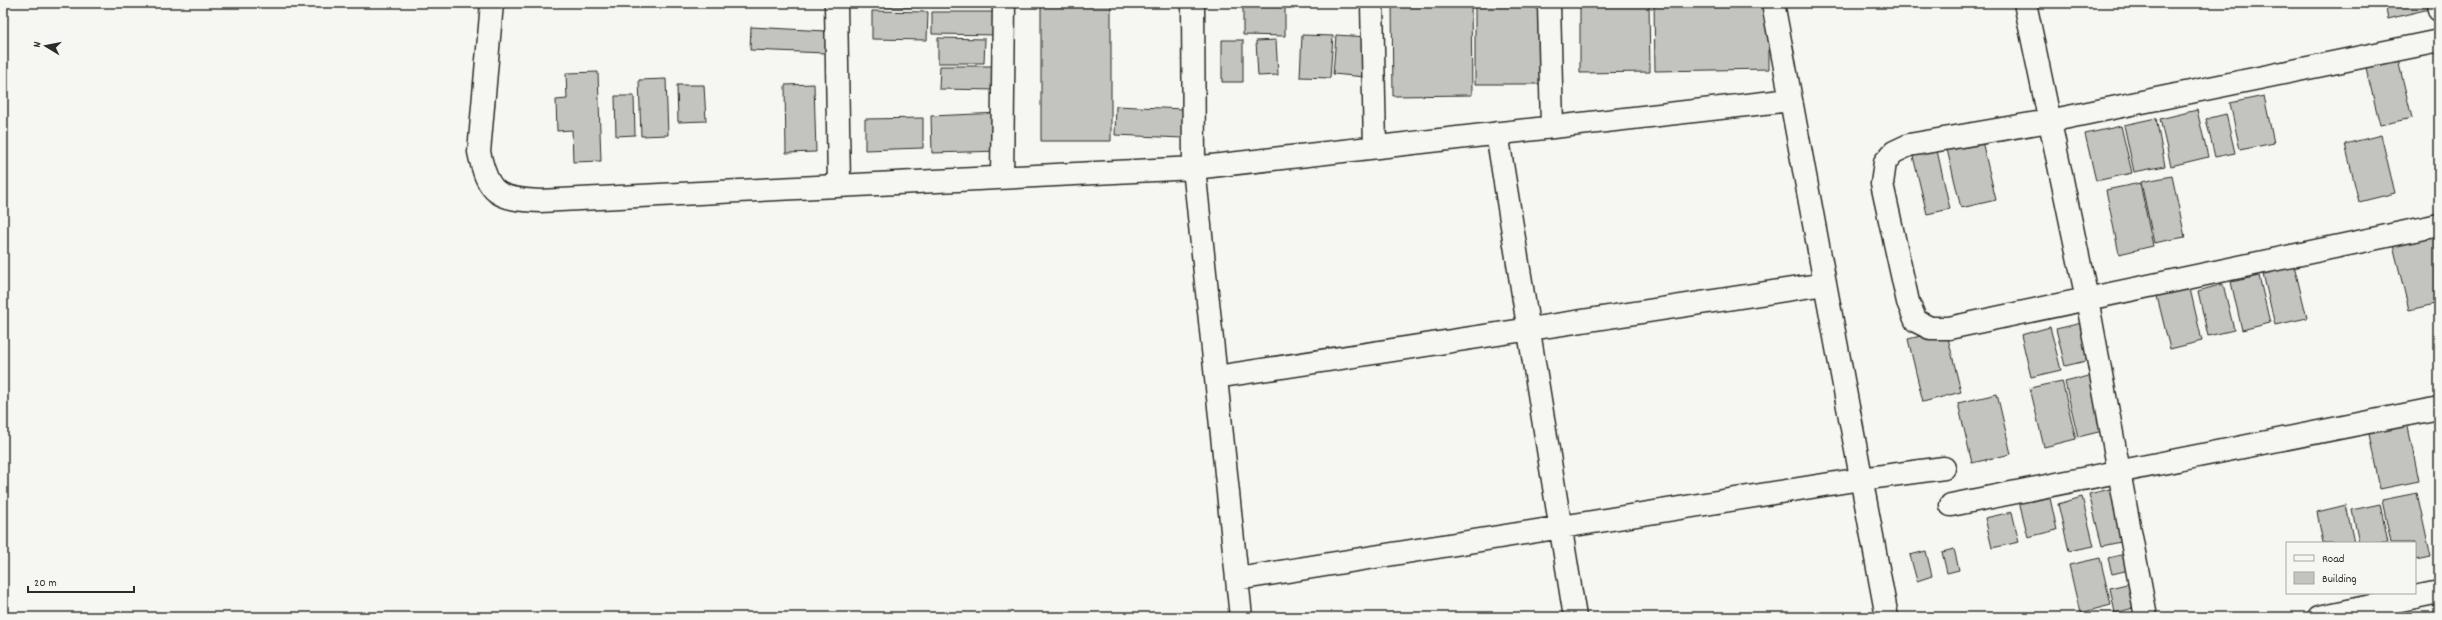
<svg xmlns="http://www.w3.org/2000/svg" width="2442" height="620" viewBox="0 0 2442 620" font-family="Dekko,sans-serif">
  <rect width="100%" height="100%" fill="#f6f6f2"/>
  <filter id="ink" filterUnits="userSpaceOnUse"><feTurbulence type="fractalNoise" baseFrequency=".025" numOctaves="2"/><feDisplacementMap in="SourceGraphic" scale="8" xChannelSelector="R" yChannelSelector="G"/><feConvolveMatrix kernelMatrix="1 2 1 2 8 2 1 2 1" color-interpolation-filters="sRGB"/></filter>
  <g filter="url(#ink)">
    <path fill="#c3c3c0" stroke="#2b2b2b" d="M874,3H921V7H874Z
      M932,3H989V7H932Z
      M1041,3H1111V141H1041Z
      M1392,3H1471L1472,95L1393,96Z
      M1475,3H1540V84H1475Z
      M1580,3H1649L1650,72L1580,73Z
      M1654,3H1769V69L1655,71Z
      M2385,3H2428L2429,9L2388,19Z
      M1243,6L1285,7V36L1243,35Z
      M872,11L928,12L927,40L872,39Z
      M932,12H1000V35L932,34Z
      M751,27L826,31L825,53L750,50Z
      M1302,35L1333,36L1330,78L1300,77Z
      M1336,35L1368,37L1365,77L1333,74Z
      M938,38L985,39L984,63H938Z
      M1222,40H1243V82H1222Z
      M1276,40L1278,75L1258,76L1256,41Z
      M2398,60L2412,118L2380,125L2366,68Z
      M940,66H998V90L939,89Z
      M598,72L601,161L573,162L572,130L557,131L556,100L567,99L566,73Z
      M666,79L668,135L641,136L639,80Z
      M814,84L816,152L786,153L785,85Z
      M677,85H704L706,121L678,122Z
      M615,96H634L635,135L616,136Z
      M2264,96L2274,143L2240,150L2230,103Z
      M1116,106L1184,109L1183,138L1115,135Z
      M2197,110L2208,157L2171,166L2160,119Z
      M1000,113L1001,151L932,153L931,116Z
      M2226,114L2235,153L2215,157L2206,119Z
      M923,118V148L865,150V119Z
      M2156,118L2165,166L2134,172L2124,125Z
      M2121,126L2132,173L2096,181L2085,134Z
      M2381,135L2395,193L2359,202L2345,144Z
      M1981,137L1996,200L1961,208L1946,145Z
      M1936,146L1950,209L1927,214L1912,152Z
      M2172,176L2185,237L2154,243L2141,182Z
      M2140,183L2153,246L2119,254L2106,190Z
      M2439,225V303L2409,310L2391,237Z
      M2293,261L2307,318L2275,325L2262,269Z
      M2259,276L2270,323L2242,330L2231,282Z
      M2188,280L2202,341L2170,349L2155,288Z
      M2223,284L2234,330L2208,336L2198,291Z
      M2090,321L2098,358L2065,366L2056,329Z
      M2050,327L2061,370L2031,377L2021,335Z
      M1946,330L1961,392L1923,402L1908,339Z
      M2101,373L2115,428L2078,437L2065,382Z
      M2062,381L2076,439L2044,447L2030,388Z
      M1997,394L2011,454L1972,463L1958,403Z
      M2407,422L2419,481L2380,489L2368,429Z
      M2123,486L2135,539L2102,546L2089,494Z
      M2048,489L2057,530L2028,537L2018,497Z
      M2417,493L2431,557L2415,560V543H2391L2382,500Z
      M2082,497L2094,546L2069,551L2058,504Z
      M2380,504L2388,543H2359L2352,510Z
      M2346,505L2354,543H2323L2317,512Z
      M2012,512L2019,542L1992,548L1985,518Z
      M1954,549L1959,570L1947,573L1942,552Z
      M1926,551L1932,576L1917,581L1910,555Z
      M2138,551L2142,567L2112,574L2108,558Z
      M2100,558L2111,605L2080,613L2069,565Z
      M2139,581L2145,605L2115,613L2110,588Z"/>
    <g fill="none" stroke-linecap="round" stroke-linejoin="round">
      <defs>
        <path id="street" d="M492,3L479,152C488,194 497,199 540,201L1194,168L1791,100
          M836,3L839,186
          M1193,3L1194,168L1241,617
          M1372,3L1375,147
          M1549,3L1552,127
          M1773,3L1887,617
          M2025,3L2087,299L2146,617
          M2438,3L2439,10
          M2439,41L2049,121L1909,145L1894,152L1885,162L1882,184L1908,302L1916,321L1930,328H1949L2439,225
          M1497,133L1575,617
          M1002,177L1004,3
          M1216,377L1825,284
          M1951,505L2439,408
          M1237,579L1861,479L1944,468
          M2319,617L2439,592"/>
      </defs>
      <use href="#street" stroke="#2b2b2b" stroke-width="25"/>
      <use href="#street" stroke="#f6f6f2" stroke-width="22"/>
    </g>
  </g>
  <rect width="2442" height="620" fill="none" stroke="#f6f6f2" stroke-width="16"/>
  <rect x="8" y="8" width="2426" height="604" fill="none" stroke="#2b2b2b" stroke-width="1.5" filter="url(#ink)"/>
  <rect x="2286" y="542" width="130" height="52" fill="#f6f6f2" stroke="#a5a5a2"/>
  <rect x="2294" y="555" width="20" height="6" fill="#f6f6f2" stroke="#a5a5a2"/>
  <text x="2322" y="562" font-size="12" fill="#2b2b2b">Road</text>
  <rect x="2294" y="572" width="20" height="12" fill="#c3c3c0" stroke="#a5a5a2"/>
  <text x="2322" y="582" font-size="12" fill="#2b2b2b">Building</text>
  <g transform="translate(46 46) rotate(280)" stroke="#f6f6f2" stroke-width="3" paint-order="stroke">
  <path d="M0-3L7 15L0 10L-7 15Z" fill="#2b2b2b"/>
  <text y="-6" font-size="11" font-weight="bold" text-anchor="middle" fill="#2b2b2b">N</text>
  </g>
  <path d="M28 586v6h106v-6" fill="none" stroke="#2b2b2b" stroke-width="2"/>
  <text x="34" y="586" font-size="12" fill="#2b2b2b" stroke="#f6f6f2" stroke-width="3" paint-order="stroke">20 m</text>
</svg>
